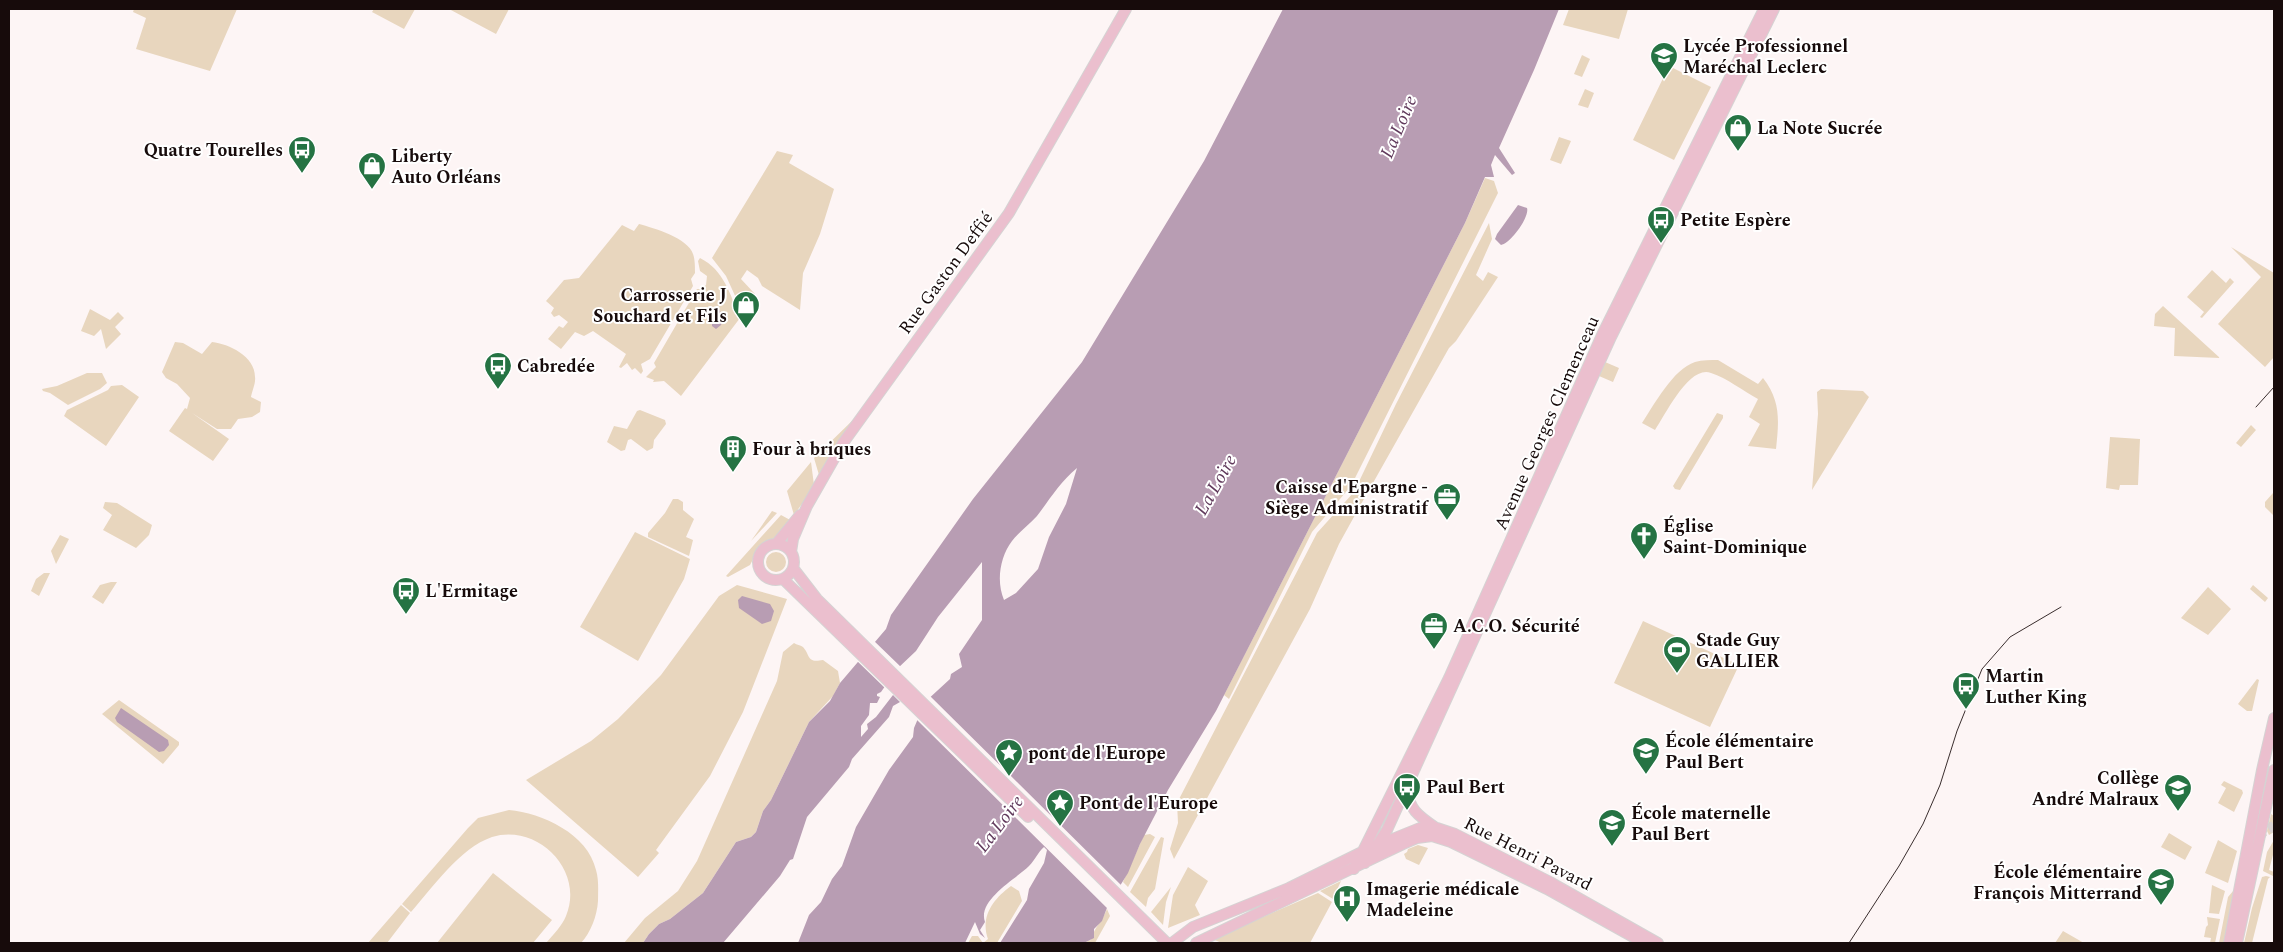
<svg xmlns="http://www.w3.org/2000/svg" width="2283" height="952" viewBox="0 0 2283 952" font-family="Spectral,serif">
  <rect width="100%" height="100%" fill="#fdf5f5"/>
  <path fill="#e8d6be" d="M134,9H237L210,71L136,49L146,18L133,12Z
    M374,9H415L404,29L372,12Z
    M449,9H509L496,34Z
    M1569,9H1628L1619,39L1563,25Z
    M1582,55L1590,59L1582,77L1574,74Z
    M1669,66L1711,87L1674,160L1633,140Z
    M1585,89L1594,93L1588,108L1578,105Z
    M1559,137L1571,141L1561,164L1550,160Z
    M777,151L793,155L789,163L834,189L820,234L803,273L800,310L762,286L758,278L747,270L741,279L755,294L742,311L726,276L712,258Z
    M1485,178L1494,181L1498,193L1351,486L1312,532L1229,699L1224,695L1465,223Z
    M1489,223L1492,239L1476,275L1483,281L1488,272L1498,277L1456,341L1449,348L1360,506L1339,544L1310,609L1174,859L1170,849L1178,823L1177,803L1317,533L1354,492L1396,404Z
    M639,224C654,228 688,238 693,254C695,259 695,267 695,273L691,279L693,286L650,359L641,364L643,371L641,374L635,368L632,370L627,363L621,368L619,367L626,354L593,331L584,336L575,332L561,349L548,339L559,326L563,328L568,322L559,315L554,317L551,313L554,308L546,301L564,280L579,278L622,225L634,231Z
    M2231,247L2274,273V357L2265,367L2218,324L2261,277Z
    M700,258C724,270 730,294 740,318L681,396L664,381L653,382L654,380L646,377L656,367L654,363L697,289H702L706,285L707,276L700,271L698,261Z
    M2212,270L2226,283L2230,278L2234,282L2202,318L2200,317L2204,312L2187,297Z
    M2163,306L2220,358L2174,356L2175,328L2154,326L2155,314Z
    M90,309L110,320L118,312L124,318L115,327L121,334L106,349L101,329L94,336L81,331Z
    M175,342L183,343L202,354L212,342C229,344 255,356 255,377C256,383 252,391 251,397L261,402L260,412L252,417L238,419L231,429H217L192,413L229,439L213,461L169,431L185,408L187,409L190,398L177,384L166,378L162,372Z
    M1718,360L1758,384L1763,378C1781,401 1779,421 1776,449L1748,446L1760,424L1749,417L1758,399C1743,391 1727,378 1711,373C1689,365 1666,414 1655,430L1642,423C1654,405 1673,369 1695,362C1702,360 1711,360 1718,360Z
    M1605,362L1619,368L1613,382L1599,376Z
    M87,373H102L107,383L100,389L68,405L50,393L43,391L42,389L57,386Z
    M122,385L139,397L106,446L64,416L67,410L108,390L111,386Z
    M1821,389L1863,391L1869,397L1812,490L1818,414L1817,392Z
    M640,410L665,420L666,424L654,440L653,448L647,451L631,439L628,440L625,450L621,451L607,442L614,426L627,429L637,411Z
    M1717,413L1723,415V418L1680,490L1675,489L1673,486Z
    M856,417L820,476L819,475L814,458Z
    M2251,425L2256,430L2241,447L2236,443Z
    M2110,437L2140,439L2138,485H2120L2119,490L2106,488Z
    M811,462L814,485L806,501H804L794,515L787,491Z
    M2273,493H2274V516L2265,507V502Z
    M673,499H678L683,502V510L694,519L686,537L693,540L689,556L648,537V533L665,513Z
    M105,502L117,503L152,525L149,535L136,548L103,530L112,515L103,508Z
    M772,511L777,513L751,541Z
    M781,515L792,521L775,540L759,548L750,565L728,577L726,576Z
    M635,532L690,559L684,579L638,661L580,627Z
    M60,535L69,539L56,564L51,551Z
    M766 562a10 10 0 1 1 20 0a10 10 0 1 1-20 0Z
    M44,573H50L39,596L31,591L36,579Z
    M111,582H117L103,604L92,597L100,585Z
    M737,585L787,599L743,712L710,776L656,850L659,853L638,877L526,780L591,741L618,719L661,675L719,596Z
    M2253,585L2268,598L2265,602L2250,589Z
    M2208,587L2231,609L2208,635L2181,618Z
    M1643,621L1739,665L1710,727L1614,683Z
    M794,643C797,645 800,645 803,647C811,656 806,663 823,660L838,671L840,683L833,696L809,722L771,800L763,811L756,832L751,837L736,842L703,893L670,919L659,924L649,934L643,943H624L645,918L678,891L697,861L777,681L783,652Z
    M2257,679L2259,680L2252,711H2247L2238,704Z
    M119,700L179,742V745L163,764L102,714Z
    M2224,781L2242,790L2243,793L2234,812L2218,803L2226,788L2221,785Z
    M509,810C542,813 588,834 596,870C599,880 598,891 598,901C597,916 591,932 581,943H546C553,935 562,926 566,916C585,870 537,823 492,837C460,848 433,887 411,912L402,904L468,828L478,818Z
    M2271,814L2274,816V832L2269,835L2267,831Z
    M2169,833L2192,847L2185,860L2161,847Z
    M1150,834L1155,837L1128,887L1123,882L1144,835Z
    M1161,837L1164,838L1155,889L1148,898L1146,907L1130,892Z
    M2218,840L2237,851L2228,883L2205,873Z
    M2274,840V851L2269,870L2274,872L2273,876L2263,871L2267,852Z
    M1418,845L1428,848L1419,865L1406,859L1404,854L1407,852L1408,849Z
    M1188,867L1208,881L1195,905L1200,915L1168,928L1173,895Z
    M493,873L552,920L533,943H437Z
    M2266,876L2270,877L2268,879L2252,943H2244L2252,908L2262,877Z
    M1341,881L1333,899L1320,891Z
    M2212,885L2225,891L2219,914L2209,913Z
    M1011,886L1019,891L1022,901L997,943H968L972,936H978L983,943L988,939C980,917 993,899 1011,886Z
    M1171,887L1166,902L1163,925L1151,912Z
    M2234,890L2224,943H2219L2228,897Z
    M1318,893L1332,902L1310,943H1222L1212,939Z
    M401,905L410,913L387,943H368Z
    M1107,909L1110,916L1095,943H1088L1087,941L1091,940C1094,928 1102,921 1107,909Z
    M2207,917L2220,919L2215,943H2210L2211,938L2204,937L2206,927L2208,925Z
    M2063,931L2084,943H2055Z"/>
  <path fill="#b89db3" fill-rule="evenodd" d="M1283,9H1559L1534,70L1499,148L1515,173L1512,175L1495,155L1491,165L1494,177H1485L1465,223L1216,711L1168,790L1140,844L1128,873L1108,905L1102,921L1094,929V938L1084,943H1000L1027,900L1029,889L1044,863L1047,850L1044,847C1038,852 1035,860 1029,866C1016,879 977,900 985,922L980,930L985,938L980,934L975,922L965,943H798L809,915L821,902L832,879L842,866L856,827L889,770L913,737L914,728L925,702L950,679L951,674L962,667L959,654L982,620V562L938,617L916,651L897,669L881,692L877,694V696L880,697L877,703H870L869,715L861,726V737L868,729L867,724L876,717L893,695L900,702L893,706L889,717L852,759L849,767L807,817L793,859L790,860L780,876L723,943H643L649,934L659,924L670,919L703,893L736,842L751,837L756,832L763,811L771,800L809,722L830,701L840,683L886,629L891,615L973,499L1082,362L1204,161ZM1077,468L1066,504L1049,537L1038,569L1016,593L1004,600C996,581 1000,557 1012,541C1019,532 1029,525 1037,516C1050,499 1060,482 1077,468Z
    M1518,205L1527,208C1530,217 1510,244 1501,245L1495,239L1497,234Z
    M718,308L724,317L721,325L716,329L712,326V315Z
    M742,596L770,604L774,611L771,621L762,624L739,608L738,600Z
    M121,708L168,740L169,745L164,751L159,752L117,722L115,718Z"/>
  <path fill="#fdf5f5" d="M872,639L902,668L893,678L886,689L855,659Z
    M929,695L1123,887L1109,910L915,718L923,701Z"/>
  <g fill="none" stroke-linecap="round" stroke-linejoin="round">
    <path stroke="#dad2d2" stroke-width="10" stroke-dasharray="10 5" stroke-linecap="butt" d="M2258,839L2263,832L2274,826"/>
    <defs>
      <path id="major" d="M776,544L800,515
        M758 562a18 18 0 1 1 36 0a18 18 0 1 1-36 0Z
        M791,552L793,539L807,506L843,443L1009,213L1126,9
        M793,568L817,599L1167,943
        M783,579L1028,817
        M1406,788C1410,810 1417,815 1436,828
        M1378,845L1420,828H1437L1455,834L1550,882L1658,943
        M1365,863L1387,830L1611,337L1774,9
        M1354,869L1449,678L1603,333L1764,9
        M1172,943L1193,927L1289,888L1362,852
        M1196,943L1403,844L1417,838L1432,836L1451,842L1547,889L1644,943
        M2229,943L2262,770L2274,718
        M2237,943L2274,770"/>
    </defs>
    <use href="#major" stroke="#d5d3d3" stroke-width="12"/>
    <use href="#major" stroke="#ebbfce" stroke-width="10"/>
    <path stroke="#392d2d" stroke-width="1" d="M2256,407L2274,387
      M1849,943L1899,866L1923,824L1940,785L1957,731L1982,669L2010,637L2061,607"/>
  </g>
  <defs>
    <symbol id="school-pin" viewBox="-11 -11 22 30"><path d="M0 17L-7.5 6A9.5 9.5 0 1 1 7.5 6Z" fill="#257343" stroke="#fff"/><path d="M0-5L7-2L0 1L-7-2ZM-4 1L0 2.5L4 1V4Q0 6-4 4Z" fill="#fff"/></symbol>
    <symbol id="shop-pin" viewBox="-11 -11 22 30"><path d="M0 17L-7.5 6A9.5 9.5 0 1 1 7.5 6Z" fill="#257343" stroke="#fff"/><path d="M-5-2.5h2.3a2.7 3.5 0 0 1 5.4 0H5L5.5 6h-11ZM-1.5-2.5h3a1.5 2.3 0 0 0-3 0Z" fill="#fff"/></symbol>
    <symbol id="bus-pin" viewBox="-11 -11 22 30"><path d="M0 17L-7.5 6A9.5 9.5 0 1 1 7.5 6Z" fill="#257343" stroke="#fff"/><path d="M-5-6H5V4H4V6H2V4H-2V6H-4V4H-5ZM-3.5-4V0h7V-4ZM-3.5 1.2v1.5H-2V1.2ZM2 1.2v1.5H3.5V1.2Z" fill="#fff"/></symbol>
    <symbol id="building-pin" viewBox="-11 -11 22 30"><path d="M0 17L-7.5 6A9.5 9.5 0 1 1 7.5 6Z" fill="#257343" stroke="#fff"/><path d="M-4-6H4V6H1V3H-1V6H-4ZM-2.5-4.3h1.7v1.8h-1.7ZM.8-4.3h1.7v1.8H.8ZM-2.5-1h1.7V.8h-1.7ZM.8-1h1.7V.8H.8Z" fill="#fff"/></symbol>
    <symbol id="office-pin" viewBox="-11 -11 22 30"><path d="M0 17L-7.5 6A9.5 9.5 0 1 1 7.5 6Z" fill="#257343" stroke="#fff"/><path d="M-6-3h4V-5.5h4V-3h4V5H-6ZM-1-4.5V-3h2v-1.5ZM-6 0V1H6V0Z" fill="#fff"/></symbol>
    <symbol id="church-pin" viewBox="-11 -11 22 30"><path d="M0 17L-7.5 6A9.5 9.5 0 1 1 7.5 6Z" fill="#257343" stroke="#fff"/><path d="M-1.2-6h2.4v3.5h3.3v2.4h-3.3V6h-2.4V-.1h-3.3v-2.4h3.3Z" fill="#fff"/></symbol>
    <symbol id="stadium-pin" viewBox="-11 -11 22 30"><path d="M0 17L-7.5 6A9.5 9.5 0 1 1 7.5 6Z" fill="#257343" stroke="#fff"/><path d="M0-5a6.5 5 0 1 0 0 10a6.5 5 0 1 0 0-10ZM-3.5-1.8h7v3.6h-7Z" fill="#fff"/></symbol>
    <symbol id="sight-pin" viewBox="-11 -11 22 30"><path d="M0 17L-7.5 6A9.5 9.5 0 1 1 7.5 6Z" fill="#257343" stroke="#fff"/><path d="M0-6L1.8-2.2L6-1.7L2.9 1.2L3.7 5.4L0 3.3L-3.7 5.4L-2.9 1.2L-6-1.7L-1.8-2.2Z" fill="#fff"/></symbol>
    <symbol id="hospital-pin" viewBox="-11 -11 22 30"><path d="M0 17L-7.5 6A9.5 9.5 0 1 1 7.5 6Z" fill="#257343" stroke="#fff"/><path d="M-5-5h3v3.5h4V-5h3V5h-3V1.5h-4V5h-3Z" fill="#fff"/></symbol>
  </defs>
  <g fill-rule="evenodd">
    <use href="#school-pin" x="1648" y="40" width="32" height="43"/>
    <use href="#shop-pin" x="1722" y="112" width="32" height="43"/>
    <use href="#bus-pin" x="286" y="134" width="32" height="43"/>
    <use href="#shop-pin" x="356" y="150" width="32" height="43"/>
    <use href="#bus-pin" x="1645" y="204" width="32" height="43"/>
    <use href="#shop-pin" x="730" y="289" width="32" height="43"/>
    <use href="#bus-pin" x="482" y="350" width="32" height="43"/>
    <use href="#building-pin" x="717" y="433" width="32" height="43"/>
    <use href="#office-pin" x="1431" y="481" width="32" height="43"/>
    <use href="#church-pin" x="1628" y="520" width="32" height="43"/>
    <use href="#bus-pin" x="390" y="575" width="32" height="43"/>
    <use href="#office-pin" x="1418" y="610" width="32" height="43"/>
    <use href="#stadium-pin" x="1661" y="634" width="32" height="43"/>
    <use href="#bus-pin" x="1950" y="670" width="32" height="43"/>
    <use href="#school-pin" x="1630" y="735" width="32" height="43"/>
    <use href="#sight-pin" x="993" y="737" width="32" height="43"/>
    <use href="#bus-pin" x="1391" y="771" width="32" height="43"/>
    <use href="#school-pin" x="2162" y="772" width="32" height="43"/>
    <use href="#sight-pin" x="1044" y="787" width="32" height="43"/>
    <use href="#school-pin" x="1596" y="807" width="32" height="43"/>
    <use href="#school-pin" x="2145" y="866" width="32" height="43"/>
    <use href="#hospital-pin" x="1331" y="883" width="32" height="43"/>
  </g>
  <g text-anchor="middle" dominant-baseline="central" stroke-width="4" stroke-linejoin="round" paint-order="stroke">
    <g font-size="18" font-weight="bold" fill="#170b0b" stroke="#fff" text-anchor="start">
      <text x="1683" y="46">Lycée Professionnel<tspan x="1683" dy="21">Maréchal Leclerc</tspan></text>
      <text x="1757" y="128">La Note Sucrée</text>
      <text x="283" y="150" text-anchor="end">Quatre Tourelles</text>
      <text x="391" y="156">Liberty<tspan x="391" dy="21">Auto Orléans</tspan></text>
      <text x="1680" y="220">Petite Espère</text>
      <text x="727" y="295" text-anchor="end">Carrosserie J<tspan x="727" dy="21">Souchard et Fils</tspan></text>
      <text x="517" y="366">Cabredée</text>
      <text x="752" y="449">Four à briques</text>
      <text x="1428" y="487" text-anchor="end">Caisse d'Epargne -<tspan x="1428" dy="21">Siège Administratif</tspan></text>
      <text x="1663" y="526">Église<tspan x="1663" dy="21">Saint-Dominique</tspan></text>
      <text x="425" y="591">L'Ermitage</text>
      <text x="1453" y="626">A.C.O. Sécurité</text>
      <text x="1696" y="640">Stade Guy<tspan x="1696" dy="21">GALLIER</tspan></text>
      <text x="1985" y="676">Martin<tspan x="1985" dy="21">Luther King</tspan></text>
      <text x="1665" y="741">École élémentaire<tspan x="1665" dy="21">Paul Bert</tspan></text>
      <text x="1028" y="753">pont de l'Europe</text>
      <text x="2159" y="778" text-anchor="end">Collège<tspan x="2159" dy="21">André Malraux</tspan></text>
      <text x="1426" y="787">Paul Bert</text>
      <text x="1079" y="803">Pont de l'Europe</text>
      <text x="1631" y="813">École maternelle<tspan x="1631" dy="21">Paul Bert</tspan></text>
      <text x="2142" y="872" text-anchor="end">École élémentaire<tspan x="2142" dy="21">François Mitterrand</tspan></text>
      <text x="1366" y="889">Imagerie médicale<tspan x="1366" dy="21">Madeleine</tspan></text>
    </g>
    <g font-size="18" fill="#170b0b" stroke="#fff">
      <text transform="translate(946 273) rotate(-54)">Rue Gaston Deffié</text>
      <text transform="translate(1547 423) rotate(-66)">Avenue Georges Clemenceau</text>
      <text transform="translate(1528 854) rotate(27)">Rue Henri Pavard</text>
    </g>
    <g font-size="19" font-style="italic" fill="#613a5c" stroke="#fff">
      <text transform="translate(1399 127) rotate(-67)">La Loire</text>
      <text transform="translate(1216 485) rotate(-61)">La Loire</text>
      <text transform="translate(1000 824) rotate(-53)">La Loire</text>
    </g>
  </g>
  <rect width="2283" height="952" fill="none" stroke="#170b0b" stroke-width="20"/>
</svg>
